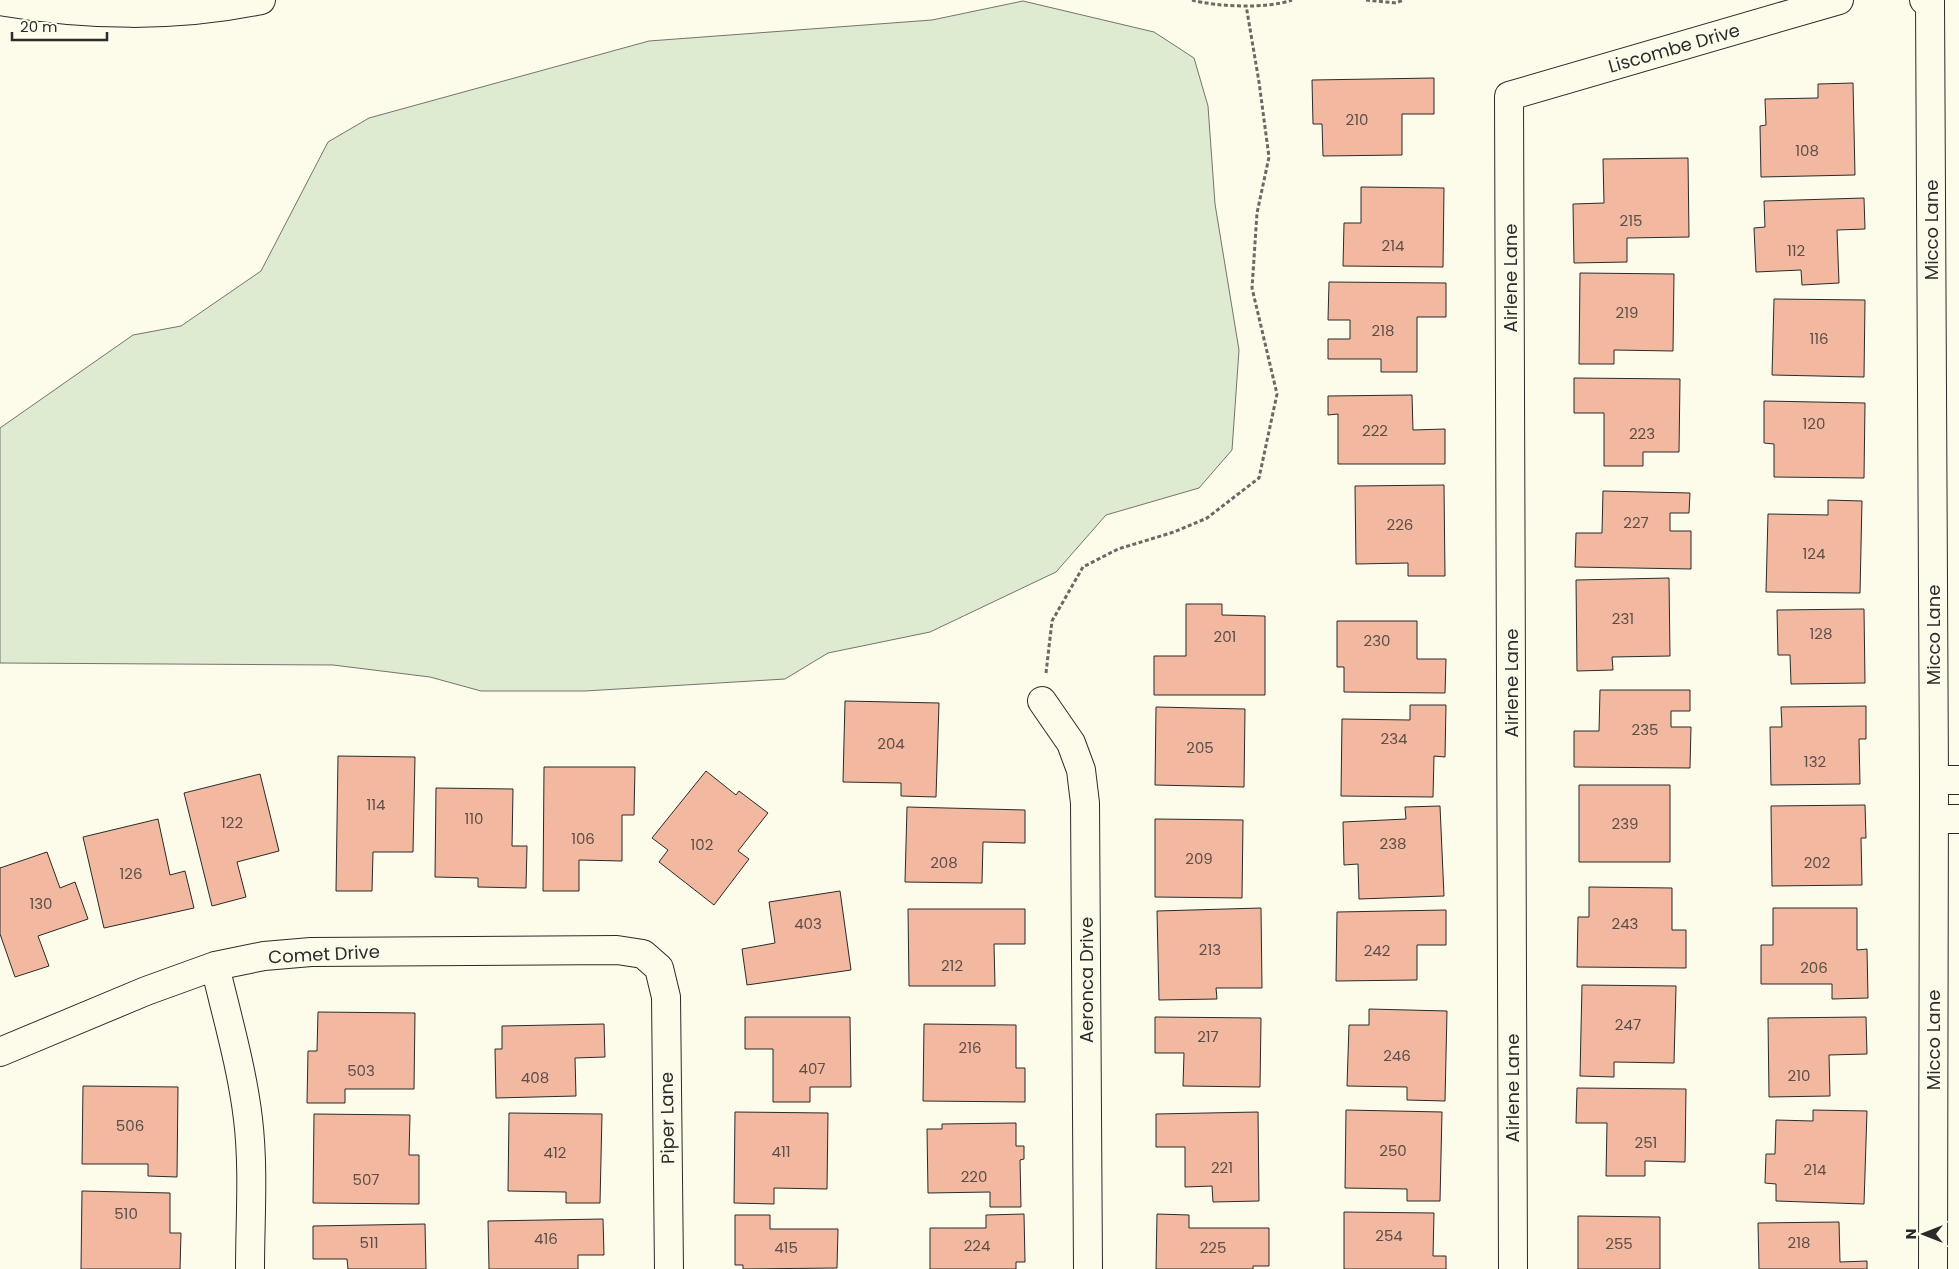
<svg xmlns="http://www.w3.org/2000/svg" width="1959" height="1269" viewBox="0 0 1959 1269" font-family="Poppins,sans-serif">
  <rect width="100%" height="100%" fill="#fdfbea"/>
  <path fill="#deebd1" stroke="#74746e" d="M1023,1L1154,32L1194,58L1208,106L1215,204L1239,350L1232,450L1199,488L1106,515L1056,572L930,632L828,653L785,679L585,691H481L430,677L333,665L0,663V428L133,335L181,326L261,271L328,142L369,118L649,41L932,20Z"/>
  <path fill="#f2b8a0" stroke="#2b2b2b" d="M1434,78V114H1402V155L1323,156L1322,124H1313L1312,80Z
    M1853,83L1855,175L1761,177L1760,126L1766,125L1765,99L1818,98V84Z
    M1688,158L1689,237L1627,238V262L1574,263L1573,204L1604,203L1603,159Z
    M1361,187L1444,188L1443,267L1343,266L1344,223H1361Z
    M1864,198L1865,229L1837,230L1839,283L1802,285L1801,270L1756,272L1754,228L1765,227L1764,201Z
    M1580,273L1674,274L1673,351L1614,350V364H1579Z
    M1329,282L1446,283V317H1417V372H1381V359H1328V339H1350V320H1328Z
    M1774,299L1865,300L1864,377L1772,375Z
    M1574,378L1680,379L1679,452H1643V466H1604V413H1574Z
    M1412,395L1413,430L1445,429V464H1338V414L1328,415V396Z
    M1764,401L1865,403L1864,478L1774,477V444L1764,443Z
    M1444,485L1445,576H1408V563L1356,564L1355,486Z
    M1603,491L1690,493L1689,513H1670V531H1691V569L1575,567L1576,533H1602Z
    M1828,500L1862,501L1860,593L1766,592L1768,514L1828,515Z
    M1669,578L1670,656L1612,657L1613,670L1577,671L1576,580Z
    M1186,604H1222V615L1265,616V695H1154V656H1186Z
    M1864,609L1865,683L1791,684L1790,655H1778L1777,610Z
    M1337,621H1417V659H1446L1445,693L1344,692V667H1337Z
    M1600,690H1690V711H1671V727H1691L1690,768L1574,767V731H1599Z
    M845,701L939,703L936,797L901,796V783L843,782Z
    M1410,705H1446L1445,757L1434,756L1433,797L1341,796L1342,719L1410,720Z
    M1866,706V739H1859L1860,784L1771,785L1770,727H1782L1781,707Z
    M1156,707L1245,709L1244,787L1155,785Z
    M338,756L415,757L413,852H373L372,891H336Z
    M544,767H635L634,815H622V861L579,860V891H543Z
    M706,771L736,795L739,791L768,813L738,851L749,859L714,905L659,862L668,850L652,838Z
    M260,774L279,851L237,862L246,897L212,906L184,793Z
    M1579,785H1670V862H1579Z
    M436,788L513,789L512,846H527L526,888L478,887V878L435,877Z
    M1865,805L1866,838H1861L1862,885L1772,886L1771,806Z
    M1440,806L1444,896L1359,899L1358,864L1344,865L1343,822L1406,819L1405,807Z
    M907,807L1025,810V843L983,842L982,883L905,882Z
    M158,819L170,875L185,871L194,908L104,928L83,837Z
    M1155,819L1243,820L1242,898L1155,897Z
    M47,852L60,888L75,882L88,919L38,936L49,966L15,977L0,934V868Z
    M1589,887L1672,888V930H1686V968L1577,967L1578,917H1589Z
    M840,891L851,970L747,985L742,949L775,943L769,902Z
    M1261,908L1262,988H1216L1217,999L1159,1000L1157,911Z
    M1773,908H1857V950L1867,949L1868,998L1832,999V984H1761V945H1773Z
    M908,909H1025V944H994L995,986H909Z
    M1446,910V945H1417V980L1336,981L1337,912Z
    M1582,985L1676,986L1674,1063L1614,1062V1077L1580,1076Z
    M1369,1009L1447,1011L1445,1101L1407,1100V1087L1347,1086L1349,1025H1369Z
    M318,1012L415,1013L414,1089H345V1103H307L308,1051H317Z
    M745,1017H850L851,1087H810V1102H773V1049H745Z
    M1155,1017L1261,1018L1260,1087L1183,1086L1184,1053H1155Z
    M1866,1017L1867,1054L1829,1055L1830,1096L1769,1097L1768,1018Z
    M604,1024L605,1057L575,1058L576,1096L496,1098L495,1049H502V1026Z
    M924,1024L1016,1025V1068H1025V1102L923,1101Z
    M83,1086L178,1087L177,1177L148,1176V1164H82Z
    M1577,1088L1686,1089L1685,1162L1645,1161V1176H1606L1607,1123H1576Z
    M1346,1110L1442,1112L1440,1201H1407V1189L1345,1188Z
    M1813,1110L1867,1111L1864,1204L1776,1201V1184L1765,1183L1766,1154H1775L1776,1120L1813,1121Z
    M735,1112L828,1113L827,1189L774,1188V1204L734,1203Z
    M1258,1112L1259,1201L1213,1202L1212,1186L1185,1187V1147H1156V1114Z
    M509,1113L602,1114L600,1203H566V1192L508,1191Z
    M314,1114L410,1115L409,1155H419V1204L313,1203Z
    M1016,1123V1146H1024V1159L1020,1160L1021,1207H990V1192L928,1193L927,1129H942V1124Z
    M82,1191L170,1193V1233H181L180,1269H81Z
    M1344,1212L1434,1213L1433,1256H1446V1269H1344Z
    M1024,1214L1025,1262H1016V1269H930V1228H986V1215Z
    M1157,1214L1189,1215V1228H1269V1266H1253V1269H1156Z
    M735,1215H770V1229H838L837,1268L743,1269V1265H735Z
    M1578,1216L1660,1217V1269H1578Z
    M603,1219L604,1255H578V1269H489L488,1221Z
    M1839,1222L1840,1262L1867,1261V1269H1759L1758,1223Z
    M425,1224L426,1269H348L347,1259H313V1226Z"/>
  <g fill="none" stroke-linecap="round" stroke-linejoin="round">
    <defs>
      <path id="street" d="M1924,0L1930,1L1934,780L1933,1269
        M0,1C85,16 177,18 261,0
        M1042,701L1071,743L1081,770L1085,803L1088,1269
        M1934,780H1959
        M1934,819H1959
        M215,966C227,1017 242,1068 248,1119C254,1169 250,1220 250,1269
        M0,1052L146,991L215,966L264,956L311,952L617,950L643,954L659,968L666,997L669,1269
        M1513,1269L1509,96L1839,0"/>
    </defs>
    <use href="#street" stroke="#2b2b2b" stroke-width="30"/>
    <path stroke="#6a6964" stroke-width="3" stroke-dasharray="4 2.5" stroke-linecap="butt" d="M1192,0C1218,7 1267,9 1292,0
      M1366,0L1396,3L1403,0
      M1046,673L1052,621L1083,567L1118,549L1174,532L1207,518L1259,478L1277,394L1252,288L1257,213L1269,157L1259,82L1246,5"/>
    <use href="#street" stroke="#fdfbea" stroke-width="28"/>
  </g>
  <g text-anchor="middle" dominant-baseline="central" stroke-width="4" stroke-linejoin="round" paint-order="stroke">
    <g font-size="15" fill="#5d4e48">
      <text x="1357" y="119">210</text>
      <text x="1807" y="150">108</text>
      <text x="1631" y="220">215</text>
      <text x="1393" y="245">214</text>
      <text x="1796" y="250">112</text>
      <text x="1627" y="312">219</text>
      <text x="1383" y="330">218</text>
      <text x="1819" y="338">116</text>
      <text x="1814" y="423">120</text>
      <text x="1375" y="430">222</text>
      <text x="1642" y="433">223</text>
      <text x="1636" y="522">227</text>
      <text x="1400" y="524">226</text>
      <text x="1814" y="553">124</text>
      <text x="1623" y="618">231</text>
      <text x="1821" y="633">128</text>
      <text x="1225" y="636">201</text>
      <text x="1377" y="640">230</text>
      <text x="1645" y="729">235</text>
      <text x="1394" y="738">234</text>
      <text x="891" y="743">204</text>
      <text x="1200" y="747">205</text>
      <text x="1815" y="761">132</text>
      <text x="376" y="804">114</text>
      <text x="474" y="818">110</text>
      <text x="232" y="822">122</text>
      <text x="1625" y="823">239</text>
      <text x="583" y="838">106</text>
      <text x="1393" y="843">238</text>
      <text x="702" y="844">102</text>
      <text x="1199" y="858">209</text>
      <text x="944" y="862">208</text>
      <text x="1817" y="862">202</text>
      <text x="131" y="873">126</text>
      <text x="41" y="903">130</text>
      <text x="808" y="923">403</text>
      <text x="1625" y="923">243</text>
      <text x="1210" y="949">213</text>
      <text x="1377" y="950">242</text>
      <text x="952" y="965">212</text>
      <text x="1814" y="967">206</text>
      <text x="1628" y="1024">247</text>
      <text x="1208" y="1036">217</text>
      <text x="970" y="1047">216</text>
      <text x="1397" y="1055">246</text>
      <text x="812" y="1068">407</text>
      <text x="361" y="1070">503</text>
      <text x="1799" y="1075">210</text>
      <text x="535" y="1077">408</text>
      <text x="130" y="1125">506</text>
      <text x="1646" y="1142">251</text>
      <text x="1393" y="1150">250</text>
      <text x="781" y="1151">411</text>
      <text x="555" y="1152">412</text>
      <text x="1222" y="1167">221</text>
      <text x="1815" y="1169">214</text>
      <text x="974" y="1176">220</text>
      <text x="366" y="1179">507</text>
      <text x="126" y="1213">510</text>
      <text x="1389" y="1235">254</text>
      <text x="546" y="1238">416</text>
      <text x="369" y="1242">511</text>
      <text x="1799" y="1242">218</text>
      <text x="1619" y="1243">255</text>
      <text x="977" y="1245">224</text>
      <text x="786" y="1247">415</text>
      <text x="1213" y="1247">225</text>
    </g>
    <g font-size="18" fill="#2b2b2b" stroke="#fdfbea">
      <text transform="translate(1674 48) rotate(-16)">Liscombe Drive</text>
      <text transform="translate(1931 230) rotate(-90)">Micco Lane</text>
      <text transform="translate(1510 278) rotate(-90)">Airlene Lane</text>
      <text transform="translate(1933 635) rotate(-90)">Micco Lane</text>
      <text transform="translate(1511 683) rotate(-90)">Airlene Lane</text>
      <text transform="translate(324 954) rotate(-3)">Comet Drive</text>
      <text transform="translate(1086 980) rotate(-90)">Aeronca Drive</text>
      <text transform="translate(1933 1040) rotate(-90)">Micco Lane</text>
      <text transform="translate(1512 1088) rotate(-90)">Airlene Lane</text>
      <text transform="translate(667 1118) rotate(-91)">Piper Lane</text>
    </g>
  </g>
  <g transform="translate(1924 1234) rotate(270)" stroke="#fdfbea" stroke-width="4" paint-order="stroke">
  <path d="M0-4L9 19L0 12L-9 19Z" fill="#2b2b2b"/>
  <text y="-8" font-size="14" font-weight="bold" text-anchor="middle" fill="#2b2b2b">N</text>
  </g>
  <path d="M12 32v8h95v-8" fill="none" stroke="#2b2b2b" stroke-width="2.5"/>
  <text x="20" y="32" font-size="15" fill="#2b2b2b" stroke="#fdfbea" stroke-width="4" paint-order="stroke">20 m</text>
</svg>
